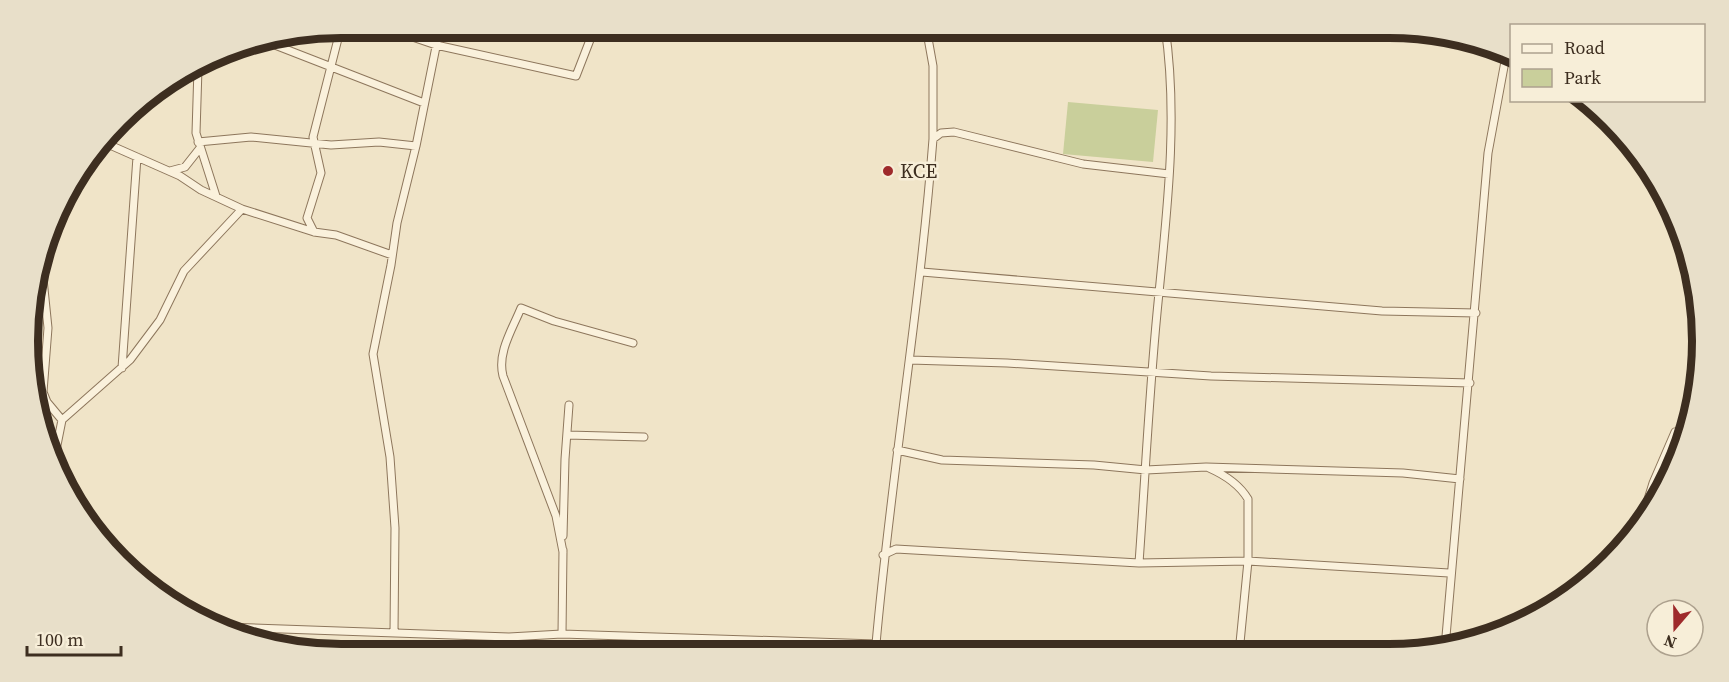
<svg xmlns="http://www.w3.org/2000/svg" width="1729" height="682" viewBox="0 0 1729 682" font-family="'Source Serif 4',serif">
  <rect width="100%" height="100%" fill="#f0e4c8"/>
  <path fill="#c9cf9b" d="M1068,102L1158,110L1153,162L1063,154Z"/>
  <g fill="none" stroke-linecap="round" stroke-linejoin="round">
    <defs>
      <path id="minor" d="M383,27L436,45L576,76L595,27
        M926,27L933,66V139
        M262,40L424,103
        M198,68L196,133L216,196
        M103,142L180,176L201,190L242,209L314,232L336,235L392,255
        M198,142L251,137L331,145L379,142L416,146
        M170,171L185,167L200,148
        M314,232L307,218L321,173L313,137L341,27
        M44,259L43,279L48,328L43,392L47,402L62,420
        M922,272L1382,311L1476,313
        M910,360L1007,363L1211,376L1470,383
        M122,368L137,157
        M32,380L43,392
        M567,435L644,437
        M897,450L942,460L1094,465L1146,470L1206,467L1403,473L1460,479
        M55,455L62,420L130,360L160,320L184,271L242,209
        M1209,468C1225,475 1239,484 1248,499V561L1239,653
        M1640,525L1653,483L1675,432
        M563,536L565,459L569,405
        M563,552L556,516L503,376C497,353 512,330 521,308L554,321L633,343
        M883,555L896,549L1139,563L1248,561L1449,573
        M1139,563C1145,480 1149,396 1157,313C1166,219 1179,121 1165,27
        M225,627L509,637L562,634L876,644L1037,653
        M394,632L395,528L390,457L373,354L391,265L397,223L416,146L440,27
        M562,634L563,550
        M876,644C891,475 920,308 933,139L941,133L954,132L1083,164L1169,174
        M1445,648L1488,153L1506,56"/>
    </defs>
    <use href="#minor" stroke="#8d765c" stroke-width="9"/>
    <use href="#minor" stroke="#faf1dc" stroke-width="7"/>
  </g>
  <circle fill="#9e2a2b" stroke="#f7eed8" stroke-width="2" cx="888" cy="171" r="6"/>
  <g text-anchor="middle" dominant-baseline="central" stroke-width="5" stroke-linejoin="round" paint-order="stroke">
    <g font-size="20" fill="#3d2e20" stroke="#f7eed8" text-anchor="start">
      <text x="900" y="171">KCE</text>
    </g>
  </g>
  <path d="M0 0H1729V682H0ZM341 38H1389A303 303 0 0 1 1692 341V341A303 303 0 0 1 1389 644H341A303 303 0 0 1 38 341V341A303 303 0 0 1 341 38Z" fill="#e8dfc9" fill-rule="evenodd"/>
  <path fill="none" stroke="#3d2e20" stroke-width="8" d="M341 38H1389A303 303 0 0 1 1692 341V341A303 303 0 0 1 1389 644H341A303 303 0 0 1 38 341V341A303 303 0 0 1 341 38Z"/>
  <rect x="1510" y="24" width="195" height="78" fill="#f7eed8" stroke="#ada18e" stroke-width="1.5"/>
  <rect x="1522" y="44" width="30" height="9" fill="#faf1dc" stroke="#ada18e" stroke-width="1.5"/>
  <text x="1564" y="54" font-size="18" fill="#3d2e20">Road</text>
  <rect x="1522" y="69" width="30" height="18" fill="#c9cf9b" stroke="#ada18e" stroke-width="1.5"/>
  <text x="1564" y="84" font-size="18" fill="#3d2e20">Park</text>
  <g transform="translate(1675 628) rotate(200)"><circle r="28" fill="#f7eed8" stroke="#ada18e" stroke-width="1.5"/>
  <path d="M0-4.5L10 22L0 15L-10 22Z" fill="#9e2a2b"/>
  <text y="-9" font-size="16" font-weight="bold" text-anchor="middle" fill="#3d2e20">N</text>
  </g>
  <path d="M27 646v9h94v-9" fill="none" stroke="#3d2e20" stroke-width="3"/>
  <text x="36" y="646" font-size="18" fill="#3d2e20" stroke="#f7eed8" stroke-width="4.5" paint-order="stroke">100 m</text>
</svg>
